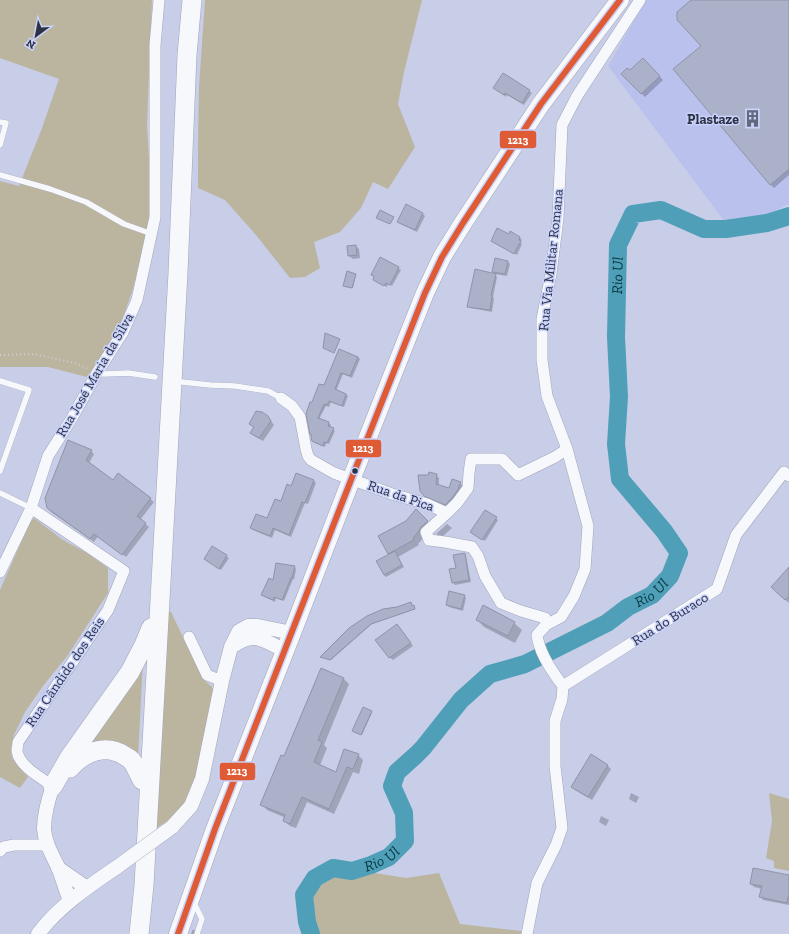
<svg xmlns="http://www.w3.org/2000/svg" width="789" height="934" viewBox="0 0 789 934" font-family="'Zilla Slab',serif">
  <rect width="100%" height="100%" fill="#c8cde8"/>
  <path fill="#b9c1ec" d="M646,0H789V204L766,215L725,222L608,66Z"/>
  <path fill="#bbb5a0" d="M0,0H152L147,125L151,191L149,226L132,292L122,320L102,356L87,377L48,367H0V181L19,186L42,128L59,79L0,58Z
    M205,0H422L404,72L398,104L415,147L388,189L373,182L361,208L340,232L314,242L320,268L305,277L290,278L256,235L225,200L198,188V145L199,87Z
    M34,518L63,540L87,553L108,568V593L68,655L43,686L25,712L14,735L11,748L12,758L23,772L28,777L20,788L0,777V590L30,522Z
    M167,611L171,612L203,679L212,687L214,690L195,779L184,804L166,822L153,830Z
    M143,660L138,758L82,749Z
    M769,793L789,799V871L774,868V861L766,858L772,821Z
    M337,872L358,873H375L406,878L439,873L460,924L521,931V934H315L309,912L307,896C316,883 321,876 337,872Z"/>
  <path fill="#0003" d="M693,0H789V175L774,188L770,184L702,46Z
    M643,59L663,80L645,97L622,74L630,72Z
    M503,74L532,93L524,105L507,95L506,97L494,88Z
    M423,214L425,216L417,232L401,224L399,222Z
    M509,235L520,238L522,240L520,242L522,244L517,255L494,243L492,241Z
    M356,246L359,249L360,258L353,259L349,256Z
    M508,262L510,264L507,276L495,274L493,271Z
    M398,268L401,270L392,286L388,284L387,287L376,282Z
    M355,275H356L353,288L345,287L344,286Z
    M495,275L497,277L493,297L494,299L492,312L471,308L469,306Z
    M339,350L358,357L360,359L352,378L343,374L336,391L346,394L348,396L344,407L331,402L329,407L326,406L319,419L329,423L331,425L330,428L335,431L329,444L326,443L325,447L315,443L313,441V403L325,387Z
    M268,417L274,425L263,441L254,436L251,432L254,428L250,424Z
    M91,451L94,454L89,463L113,481L118,474L154,502L140,520L149,527L126,557L98,536L94,542L51,512L48,508Z
    M436,475L439,478V486L449,489L460,483L463,486L449,507L429,499L421,491Z
    M314,481L316,483L308,504L305,503L291,537L275,530L272,538L253,530L251,528L267,519L281,502L291,487Z
    M416,511L433,527L418,544L419,545L398,557L404,567L386,577L384,575L390,554L380,536L407,521Z
    M485,511L498,520L485,541L474,534Z
    M447,524L452,528L443,536L438,535L436,534Z
    M212,547L229,558L221,570L205,559Z
    M464,554L466,556L471,582L455,585L453,583L457,569Z
    M294,567L296,569L294,580L293,579L284,601L276,598L275,602L265,597L262,595Z
    M789,568V603L776,592Z
    M464,596L466,598L463,611L449,607L447,605Z
    M411,603L412,607H415V609L372,624L331,660L322,657L368,617L397,608Z
    M477,619L514,623L522,630L515,643L484,627Z
    M400,629L413,646L393,660L389,657Z
    M321,669L344,679L349,684L324,745L327,748L320,765L337,773L358,755L363,760L359,774L353,772L334,814L307,802L296,828L290,826L284,821L286,818L267,810L262,804L284,757Z
    M372,712V713L362,735L354,732Z
    M592,755L608,766L611,769L592,800L575,790L572,787Z
    M631,793L639,797L636,803L629,799Z
    M601,816L609,820L606,826L599,822Z
    M789,876V905L763,900L760,896L762,889L754,887L751,884Z
    M193,929L196,932V934H191Z"/>
  <g fill="none" stroke-linecap="round" stroke-linejoin="round">
    <path stroke="#4e9fb7" stroke-width="18" id="s1" d="M311,934L307,922L304,895L315,878L333,868L352,871L371,865L389,857L405,841L404,813L392,786L397,772L416,755L423,748L461,700L490,674L525,664L607,623L628,607L652,595L670,576L679,553L664,531L620,479L616,444L619,397L616,337L618,245L633,214L661,210L704,229H726L767,223L789,216"/>
  </g>
  <path fill="#acb1ca" stroke="#9093a8" d="M691,0H789V169L770,185L673,69L701,46L677,20V12Z
    M643,58L660,76L641,94L621,74L627,68L630,70Z
    M503,73L530,90L522,103L505,93L504,95L493,88Z
    M406,204L423,213L415,230L397,222Z
    M380,210L394,217L390,224L376,218Z
    M497,228L509,234L510,231L520,237L519,240L521,241L514,254L491,241Z
    M356,245L357,255L348,256L347,246Z
    M380,257L399,267L390,285L386,283L384,286L373,280L374,276L371,275Z
    M495,258L508,261L505,274L492,272Z
    M475,269L496,274L491,295L492,296L490,310L467,307Z
    M347,271L356,274L352,288L343,286Z
    M325,333L340,339L334,353L323,348Z
    M339,349L358,357L350,376L341,373L335,389L346,394L342,406L329,401L327,405L324,404L318,418L329,422L328,426L334,428L327,443L324,442L323,446L312,441L311,438L312,435H310L306,414L310,402H312L319,384L324,385Z
    M256,411L262,412L268,416L271,421L259,438L250,433L254,427L249,424Z
    M68,440L92,450L86,460L113,480L118,473L151,498L137,516L146,523L122,555L94,534L90,539L47,508L45,498Z
    M429,472L437,474L436,484L449,488L452,479L461,482L458,488H459L452,498L445,505L424,496L420,491L418,475H428Z
    M296,473L314,480L305,503L302,502L289,535L273,528L270,536L250,528L256,514L267,518L275,499L281,501L287,484L291,486Z
    M416,509L428,521L421,527L419,531L413,538L414,540L388,554L378,536L406,521Z
    M485,510L497,517L482,540L470,532Z
    M212,546L227,555L219,569L204,559Z
    M395,551L402,565L384,575L376,561Z
    M465,553L469,580L452,583L449,569L456,568L453,555Z
    M276,563L295,566L292,578H291L282,600L274,597L273,600L261,595L269,578L273,580Z
    M789,567V596L785,600L771,587Z
    M449,591L465,595L461,609L446,605Z
    M411,602L412,606L414,605L415,609L371,624L330,660L320,657L349,628L367,616L383,609L397,607Z
    M483,605L515,622L508,636L476,620Z
    M397,624L411,643L389,658L375,640Z
    M321,668L344,678L318,740L322,742L314,762L336,772L344,749L359,754L353,769L347,767L329,809L302,797L290,824L283,821L285,815L260,805L281,755L284,756Z
    M363,707L372,711L361,735L352,731Z
    M591,754L608,765L588,797L571,787Z
    M753,868L789,875V897H788L787,903L759,897L762,886L750,884Z"/>
  <g fill="none" stroke-linecap="round" stroke-linejoin="round">
    <defs>
      <path id="service" d="M0,122L6,123L0,145
        M0,175L50,189L86,202L124,224L152,234
        M97,373L104,374L128,373L155,377
        M0,381L29,390L0,471
        M182,382L210,385L235,386L268,391L281,398
        M0,493L31,508
        M193,901L202,919L197,934"/>
      <path id="minor" d="M281,398L292,406L300,417L306,449L308,456L311,460L334,473L392,494L427,504L447,513L426,532L429,540L445,542L472,547L478,556L485,576L501,603L521,611L545,618L546,625
        M31,508L124,571L108,610L18,742C18,745 17,749 17,751C19,766 41,778 53,786
        M447,513L457,503L468,488L469,473L471,459H502L518,475L555,457L567,449
        M0,572L31,508L48,456L72,418L97,373L123,332L137,300L155,217V45L159,0
        M189,637L207,675L222,681
        M563,686L717,589L736,535L784,472L789,476
        M0,851L4,847L14,845H48
        M527,934L537,883L556,845L562,828L555,766V721L562,699L563,686C553,673 539,652 537,635L546,625L561,617L574,596L585,569L588,526L567,449L547,396L542,360V319L551,274L558,218L562,125L577,96L640,0"/>
      <path id="tertiary" d="M231,647C237,643 247,637 255,638C265,639 277,647 285,651
        M53,786C48,800 44,814 44,829C45,844 53,856 59,869C63,880 66,891 70,901
        M172,827L191,806L202,779L222,681L231,647L239,631L248,626H258L292,633
        M58,868L87,888
        M38,934C58,907 89,886 117,867"/>
      <path id="primary" d="M178,934L215,829L292,633L351,480L425,293L442,257L463,223L541,104L620,0"/>
      <path id="trunk" d="M70,768C84,752 106,743 125,756C127,757 130,759 132,761C136,767 139,774 142,780
        M53,786L69,758L130,672L144,645L151,628
        M139,934L144,885L156,673L178,273L187,55L192,0"/>
    </defs>
    <use href="#service" stroke="#a1a5b9" stroke-width="6"/>
    <use href="#minor" stroke="#a1a5b9" stroke-width="12"/>
    <use href="#tertiary" stroke="#a1a5b9" stroke-width="15"/>
    <use href="#primary" stroke="#a1a5b9" stroke-width="19"/>
    <use href="#trunk" stroke="#a1a5b9" stroke-width="20"/>
    <path stroke="#cbcdd5" stroke-width="2" stroke-dasharray="1 3" stroke-linecap="butt" d="M0,355L33,354L75,363L88,369"/>
    <use href="#service" stroke="#f7f8fc" stroke-width="5.5"/>
    <use href="#minor" stroke="#f7f8fc" stroke-width="11"/>
    <use href="#tertiary" stroke="#f7f8fc" stroke-width="14"/>
    <use href="#primary" stroke="#f7f8fc" stroke-width="18"/>
    <use href="#trunk" stroke="#f7f8fc" stroke-width="19"/>
    <defs>
      <path id="tertiary-bridge" d="M117,867L172,827"/>
    </defs>
    <use href="#tertiary-bridge" stroke="#a1a5b9" stroke-width="15" stroke-linecap="butt"/>
    <use href="#tertiary-bridge" stroke="#f7f8fc" stroke-width="14"/>
    <defs>
      <path id="bus-1" d="M178,934L215,829L351,480L425,293L442,257L463,223L541,104L620,0"/>
    </defs>
    <use href="#bus-1" stroke="#c9d2fa" stroke-width="9"/>
    <use href="#bus-1" stroke="#df5b35" stroke-width="6"/>
  </g>
  <defs>
    <symbol id="building-bare" viewBox="-9 -9 18 18"><path d="M-4-6H4V6H1V3H-1V6H-4ZM-2.5-4.3h1.7v1.8h-1.7ZM.8-4.3h1.7v1.8H.8ZM-2.5-1h1.7V.8h-1.7ZM.8-1h1.7V.8H.8Z" fill="#63687d" stroke="#c9d2fa" stroke-width="2.5" paint-order="stroke"/></symbol>
  </defs>
  <g fill-rule="evenodd">
    <use href="#building-bare" x="740" y="106" width="25" height="25"/>
  </g>
  <circle fill="#2d3144" stroke="#c9d2fa" stroke-width="1.5" cx="355" cy="471" r="3.5"/>
  <g text-anchor="middle" dominant-baseline="central" stroke-width="3" stroke-linejoin="round" paint-order="stroke">
    <g font-size="14" font-weight="bold" fill="#2d3144" stroke="#c9d2fa" text-anchor="end">
      <text x="739" y="119">Plastaze</text>
    </g>
    <g font-size="14" fill="#2d3144" stroke="#c9d2fa">
      <text transform="translate(551 260) rotate(-84)">Rua Via Militar Romana</text>
      <text transform="translate(95 375) rotate(-60)">Rua José Maria da Silva</text>
      <text transform="translate(401 496) rotate(19)">Rua da Pica</text>
      <text transform="translate(670 619) rotate(-32)">Rua do Buraco</text>
      <text transform="translate(65 672) rotate(-56)">Rua Cândido dos Reis</text>
    </g>
    <g font-size="15" font-style="italic" fill="#073741" stroke="#c9d2fa">
      <text stroke="none"><textPath href="#s1" startOffset="901">Rio Ul</textPath></text>
      <text stroke="none"><textPath href="#s1" startOffset="552">Rio Ul</textPath></text>
      <text stroke="none"><textPath href="#s1" startOffset="132">Rio Ul</textPath></text>
    </g>
  </g>
  <g stroke="#c9d2fa" stroke-width="1.5">
    <rect x="499" y="130" width="38" height="19" rx="4" fill="#df5b35"/>
    <rect x="345" y="439" width="37" height="19" rx="4" fill="#df5b35"/>
    <rect x="219" y="762" width="37" height="19" rx="4" fill="#df5b35"/>
  </g>
  <g font-size="11" text-anchor="middle" font-weight="bold" fill="#fff">
    <text x="518" y="144">1213</text>
    <text x="363" y="452">1213</text>
    <text x="237" y="775">1213</text>
  </g>
  <g transform="translate(36 36) rotate(212)" stroke="#c9d2fa" stroke-width="3" paint-order="stroke">
  <path d="M0-3L7 15L0 10L-7 15Z" fill="#2d3144"/>
  <text y="-6" font-size="11" font-weight="bold" text-anchor="middle" fill="#2d3144">N</text>
  </g>
</svg>
